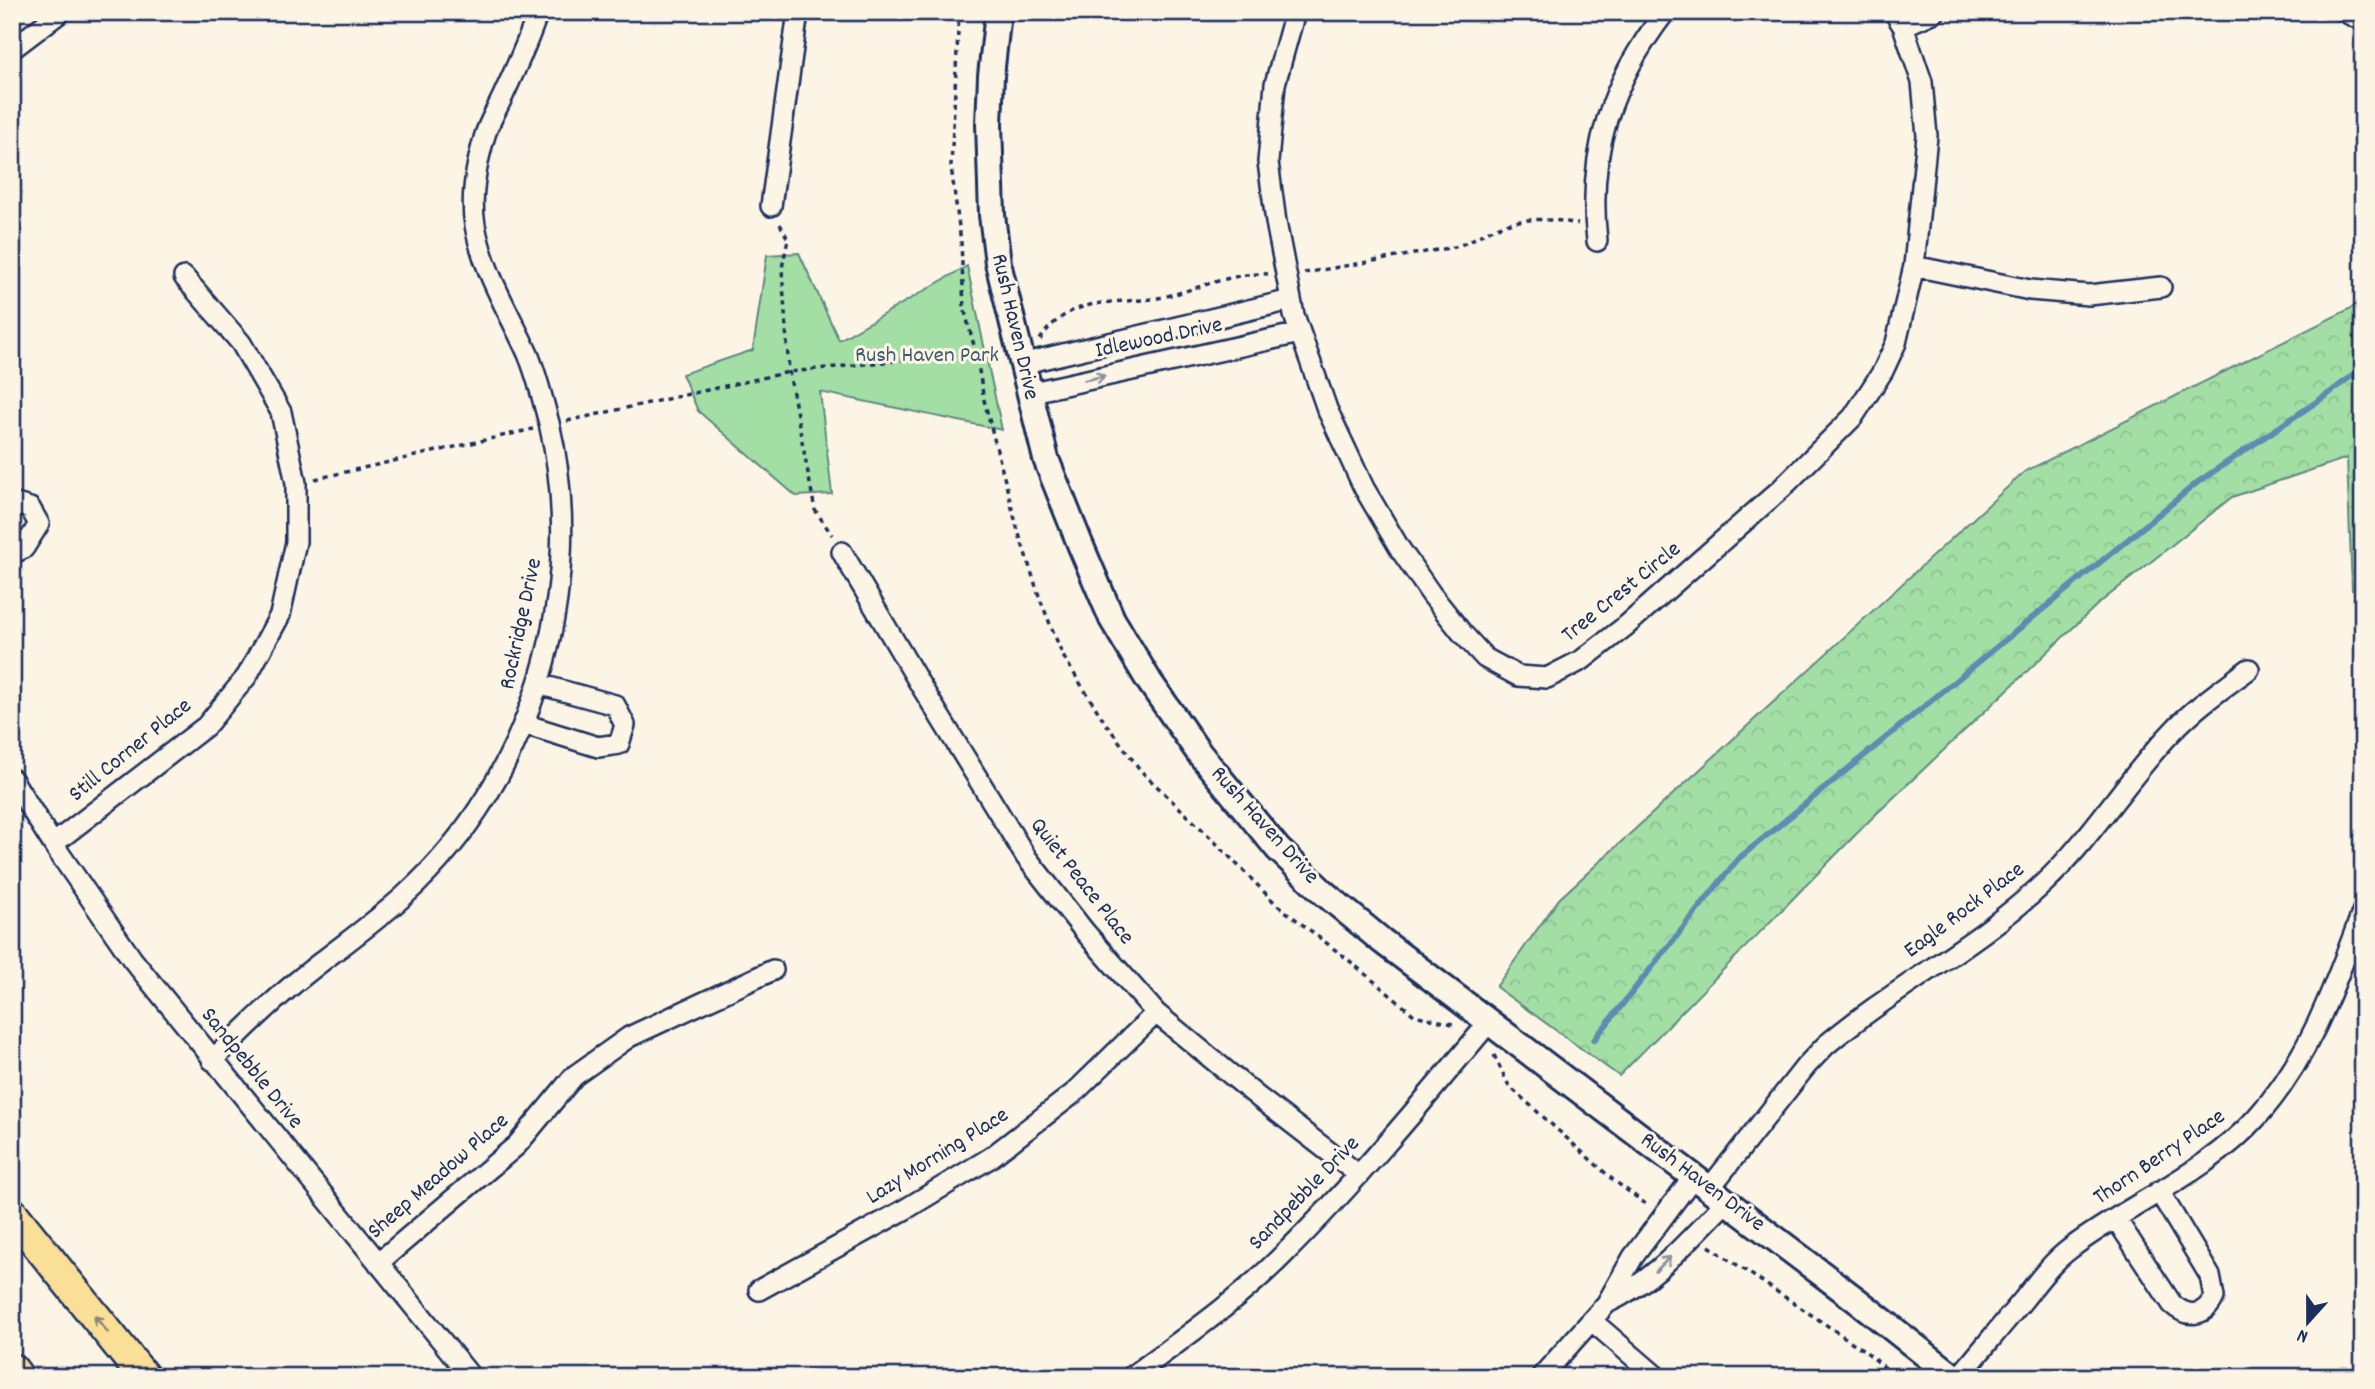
<svg xmlns="http://www.w3.org/2000/svg" width="2375" height="1389" viewBox="0 0 2375 1389" font-family="Dekko,sans-serif">
  <defs>
    <pattern id="forest-crowns" width="20" height="18" patternUnits="userSpaceOnUse" patternTransform="scale(1.75)"><rect width="20" height="18" fill="#a3dfa5"/><path d="M2 6a3 3 0 1 1 6 0M12 15a3 3 0 1 1 6 0" fill="none" stroke="#8cc090"/></pattern>
  </defs>
  <rect width="100%" height="100%" fill="#fcf5e5"/>
  <filter id="ink" filterUnits="userSpaceOnUse"><feTurbulence type="fractalNoise" baseFrequency=".0143" numOctaves="2"/><feDisplacementMap in="SourceGraphic" scale="14" xChannelSelector="R" yChannelSelector="G"/><feConvolveMatrix kernelMatrix="1 2 1 2 8 2 1 2 1" color-interpolation-filters="sRGB"/></filter>
  <g filter="url(#ink)">
    <path fill="#a3dfa5" stroke="#5f8782" stroke-width="2" d="M799,253L839,340L967,266L1002,430L820,392L832,494L796,496L698,411L682,374L753,350L767,255Z"/>
    <path fill="url(#forest-crowns)" stroke="#5f8782" stroke-width="2" d="M2363,302V593L2352,590L2347,458L2232,497L2097,605L1871,819L1619,1076L1496,987L1559,899L2024,472Z"/>
    <g fill="none" stroke-linecap="round" stroke-linejoin="round">
      <path stroke="#5c8cb1" stroke-width="6" d="M1594,1040L1738,859L2198,482L2331,392L2363,367"/>
      <defs>
        <path id="minor" d="M1295,12L1275,84L1268,162L1276,222L1294,315L1327,409L1364,488L1400,549L1431,594L1462,633L1485,658L1518,676L1547,678L1582,660L1627,625L1782,488L1853,417L1883,371L1896,343L1914,266L1927,136L1922,82L1903,26L1894,12
          M2345,12L2363,21
          M1903,26L1935,12
          M12,49L61,12
          M771,206L798,12
          M1597,241C1587,151 1611,83 1665,12
          M1914,266L2030,290L2089,295L2161,287
          M1021,364L1291,300
          M1028,393L1300,333
          M12,503L30,508L39,524L24,548L12,554
          M842,552L921,686L1026,857L1085,932L1156,1013L1258,1097L1359,1175
          M524,724L598,747L619,744L625,725L615,705L538,684
          M12,779L53,844L132,959L471,1377
          M53,844L206,726L247,676L280,615L296,542V483L281,412L241,343L184,277
          M212,1060C240,1034 267,1006 296,982C332,952 371,926 405,895C532,780 589,589 549,423C543,401 537,375 528,354C509,312 483,271 475,225C470,197 477,162 485,135C489,122 497,109 503,96C516,68 528,42 538,12
          M1709,1189L1806,1066L1826,1045C1895,987 1978,945 2044,883C2092,838 2125,781 2171,733C2194,708 2222,689 2249,669
          M2116,1219L2172,1304C2187,1318 2205,1317 2214,1297L2210,1276L2159,1191
          M378,1263L517,1145L574,1076L629,1037L773,970
          M759,1290L904,1210L990,1158L1074,1093L1156,1013
          M1607,1303C1655,1281 1689,1239 1726,1202
          M1592,1321L1657,1377
          M1131,1377C1184,1338 1239,1300 1285,1253C1358,1180 1424,1100 1490,1021
          M1541,1377L1607,1303L1633,1257L1693,1177
          M1959,1377C1981,1351 2002,1325 2024,1299C2038,1281 2052,1262 2071,1248C2129,1204 2209,1172 2257,1117C2310,1058 2335,984 2363,910"/>
        <path id="tertiary" d="M998,12L991,76L989,124L992,215L998,263L1046,459L1080,544L1112,619L1149,681L1199,753L1278,849L1324,893L1382,941L1859,1302L1954,1377"/>
        <path id="primary" d="M12,1213L144,1377
          M12,1369L18,1377"/>
      </defs>
      <use href="#minor" stroke="#1b2f5e" stroke-width="24"/>
      <use href="#tertiary" stroke="#1b2f5e" stroke-width="30"/>
      <use href="#primary" stroke="#1b2f5e" stroke-width="35"/>
      <path stroke="#1b2f5e" stroke-width="3.5" stroke-dasharray="5 5" stroke-linecap="butt" d="M959,12L951,166L961,242L964,308L976,353L984,400L1018,531L1040,599L1063,656L1104,721L1141,771L1211,838L1276,904L1351,962L1414,1015L1453,1024
        M780,224L788,239L782,268L789,372L815,510L832,535
        M1304,273L1455,247C1473,241 1488,229 1506,224C1530,217 1554,219 1578,224
        M1040,340C1047,327 1063,314 1077,309C1100,300 1127,302 1152,299C1191,293 1228,272 1268,274
        M567,421L789,372L998,350
        M315,479L533,429
        M1494,1055L1509,1086L1612,1179L1647,1205
        M1709,1246L1865,1351L1896,1377
        M1993,1367L1995,1377"/>
      <use href="#minor" stroke="#fcf5e5" stroke-width="19"/>
      <use href="#tertiary" stroke="#fcf5e5" stroke-width="24"/>
      <use href="#primary" stroke="#fadf96" stroke-width="30"/>
    </g>
    <defs><path id="oneway-shaft" d="M-6 0H5M1.5-3L5.5 0L1.5 3" fill="none" stroke-width="1.6" stroke-linecap="round" stroke-linejoin="round" transform="scale(1.75)"/></defs>
    <g stroke="#8c92a2">
      <use href="#oneway-shaft" transform="translate(1095 378) rotate(-12)"/>
      <use href="#oneway-shaft" transform="translate(1663 1264) rotate(-45)"/>
    </g>
    <use stroke="#8a877a" href="#oneway-shaft" transform="translate(101 1324) rotate(-129)"/>
  </g>
  <g text-anchor="middle" dominant-baseline="central" stroke-width="6" stroke-linejoin="round" paint-order="stroke">
    <g font-size="23" fill="#1b2f5e" stroke="#fcf5e5">
      <text transform="translate(1014 327) rotate(77)">Rush Haven Drive</text>
      <text transform="translate(1159 339) rotate(-12)">Idlewood Drive</text>
      <text transform="translate(1622 593) rotate(-39)">Tree Crest Circle</text>
      <text transform="translate(522 624) rotate(-78)">Rockridge Drive</text>
      <text transform="translate(131 751) rotate(-39)">Still Corner Place</text>
      <text transform="translate(1264 826) rotate(48)">Rush Haven Drive</text>
      <text transform="translate(1081 882) rotate(52)">Quiet Peace Place</text>
      <text transform="translate(1965 911) rotate(-37)">Eagle Rock Place</text>
      <text transform="translate(251 1069) rotate(51)">Sandpebble Drive</text>
      <text transform="translate(938 1157) rotate(-32)">Lazy Morning Place</text>
      <text transform="translate(2160 1158) rotate(-34)">Thorn Berry Place</text>
      <text transform="translate(439 1177) rotate(-41)">Sheep Meadow Place</text>
      <text transform="translate(1702 1183) rotate(37)">Rush Haven Drive</text>
      <text transform="translate(1305 1194) rotate(-46)">Sandpebble Drive</text>
    </g>
    <g font-size="23" fill="#3d5b70" stroke="#fcf5e5">
      <text x="927" y="356">Rush Haven Park</text>
    </g>
  </g>
  <rect width="2375" height="1389" fill="none" stroke="#fcf5e5" stroke-width="42"/>
  <rect x="21" y="21" width="2333" height="1347" fill="none" stroke="#1b2f5e" stroke-width="2.5" filter="url(#ink)"/>
  <g transform="translate(2308 1322) rotate(201)" stroke="#fcf5e5" stroke-width="5" paint-order="stroke">
  <path d="M0-5L12 26L0 18L-12 26Z" fill="#1b2f5e"/>
  <text y="-10" font-size="19" font-weight="bold" text-anchor="middle" fill="#1b2f5e">N</text>
  </g>
</svg>
